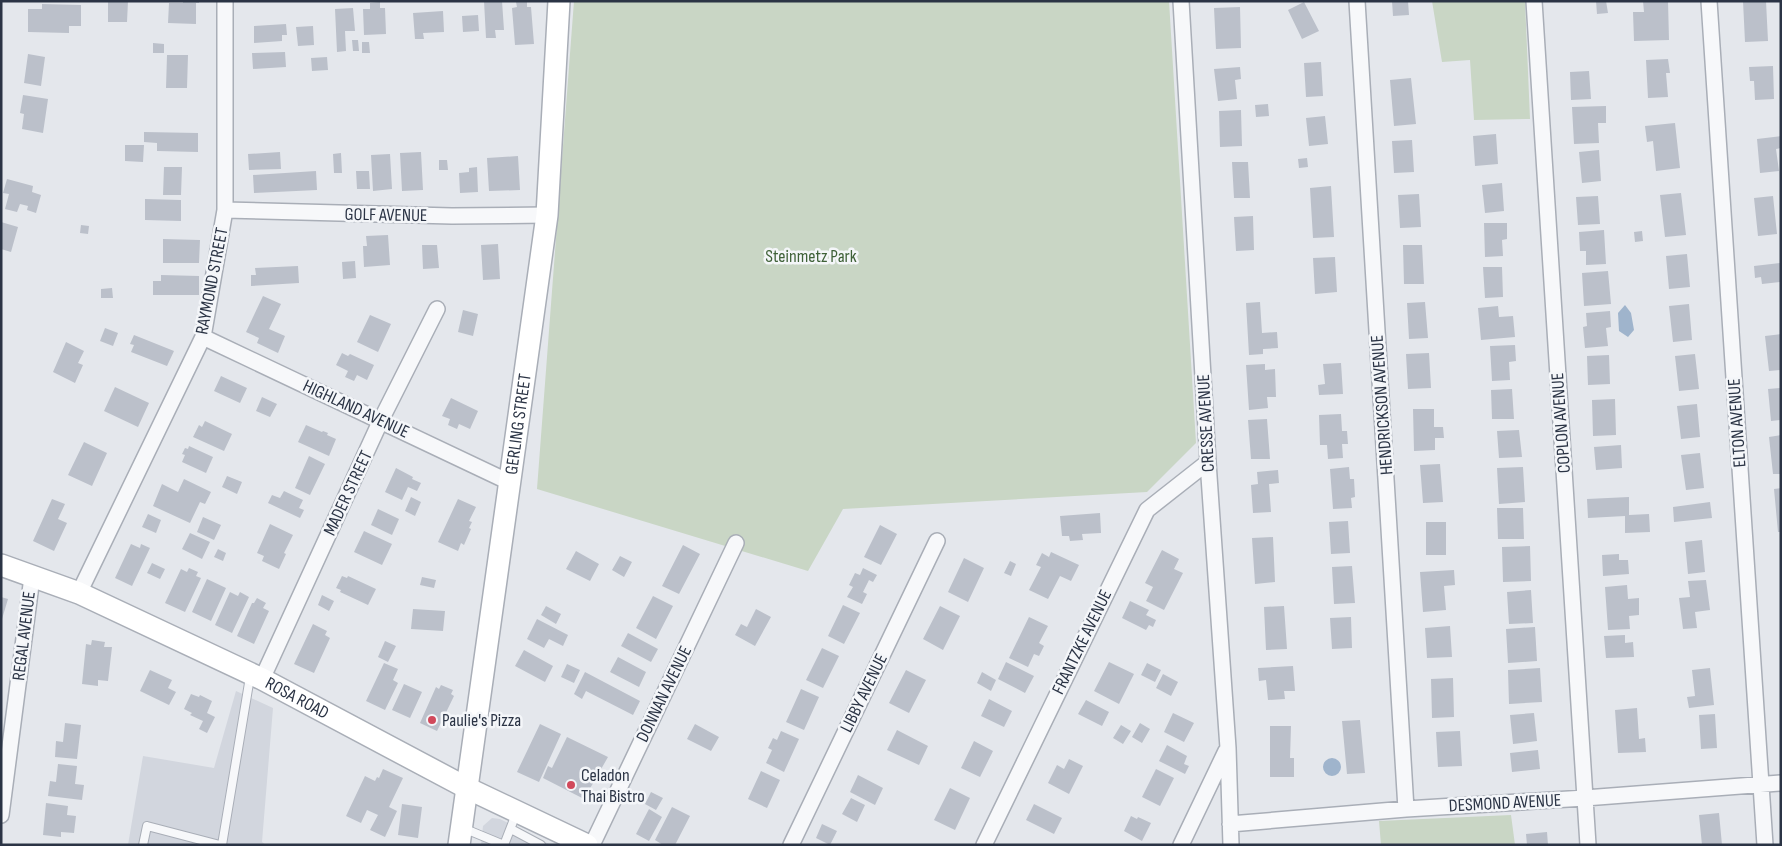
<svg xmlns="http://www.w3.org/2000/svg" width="1782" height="846" viewBox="0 0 1782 846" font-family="'Sofia Sans Condensed',sans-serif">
  <rect width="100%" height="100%" fill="#e4e7ec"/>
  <path fill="#d2d6de" d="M236,691L273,708L262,842L266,845H128L143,756L214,768Z
    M492,818L500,819L551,845H481L483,826Z"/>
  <path fill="#c9d6c5" d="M574,1H1169L1196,443L1147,492L843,509L808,571L537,489Z
    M1432,1H1525L1530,119L1474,120L1470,60L1442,62Z
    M1511,815L1515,845H1381L1379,821Z"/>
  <path fill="#9fb4cc" d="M1625,305L1631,313L1634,330L1628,337L1619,331L1618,313Z
    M1323 767a9 9 0 1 1 18 0a9 9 0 1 1-18 0Z"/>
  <path fill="#bbc0ca" d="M108,1H128L127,22H108Z
    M183,1H199V3H196V24L168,23L169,3H183Z
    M484,1H502L504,30H495L496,38H486Z
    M527,1V7H531L534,44L515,45L512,8L517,7L516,2Z
    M1392,1H1408L1409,15L1393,16Z
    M1596,1H1606L1608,13L1597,14Z
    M1643,1H1668L1669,40L1634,41L1633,12H1644Z
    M1743,1H1766L1768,41L1745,42Z
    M380,2V8H385L386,34L364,35L363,9H370V3Z
    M1304,2L1319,31L1302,39L1288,10Z
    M42,4L81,5V26H69V33L28,32V9H42Z
    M1240,7L1241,48L1216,49L1214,8Z
    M353,8L355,31H345L346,51L337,52L335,9Z
    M443,11L444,32L423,33L424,39H415L413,13Z
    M478,15L479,31L463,32L462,16Z
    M286,24L287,35H282V41L254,43V26Z
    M313,26L314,45L298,46L296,27Z
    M352,40H358L359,51H353Z
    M362,42H369L370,53H362Z
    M153,43L164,44V53H153Z
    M285,52L286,67L253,69L252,53Z
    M28,54L45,57L41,86L24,83Z
    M167,55H188L187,88H166Z
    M327,57L328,70L312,71L311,58Z
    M1668,59L1670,73H1666L1668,97L1648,98L1646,60Z
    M1321,62L1323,96L1306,97L1304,63Z
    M1773,66L1774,99L1755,100L1754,81H1750L1749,67Z
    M1240,67L1241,79L1235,80L1237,99L1218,101L1214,69Z
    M1589,71L1591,99L1571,100L1570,72Z
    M1411,78L1416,124L1394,126L1390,80Z
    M23,95L48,99L43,133L22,129L24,114L20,113Z
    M1268,104L1269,116L1256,117L1255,105Z
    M1606,106V123H1598L1599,143L1574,144L1572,107Z
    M1241,110L1242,146L1220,147L1219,111Z
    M1325,116L1328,144L1309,146L1306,118Z
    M1675,123L1680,168L1656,171L1653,141L1647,142L1645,126Z
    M144,132L198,133V152L157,151V143L144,142Z
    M1496,134L1498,164L1475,166L1473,136Z
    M1781,136V148L1776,149L1779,171L1760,173L1757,139Z
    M1412,140L1414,172L1394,173L1392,141Z
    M125,145H144L143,162L125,161Z
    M1599,150L1601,181L1582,183L1579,152Z
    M280,152L281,169L249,170L248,154Z
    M421,152L423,190L402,191L400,153Z
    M341,153L342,173H334L333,154Z
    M390,154L392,189L373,191L371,155Z
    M518,156L520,190L489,191L487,158Z
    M1307,158L1308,167L1299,168L1298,159Z
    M439,160H447L448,170H439Z
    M1232,162H1248L1250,198H1234Z
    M164,167H182L181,195H163Z
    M477,167L478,192L460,193L459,173L469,172V168Z
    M316,171L317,190L254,193L253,175Z
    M356,171H369L370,189H357Z
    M7,179L33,186L32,192L41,195L36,213L27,210L28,206L20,204L17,212L5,209L9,194L3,193Z
    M1502,183L1504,211L1485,213L1482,185Z
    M1331,186L1334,237L1313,238L1310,188Z
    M1681,193L1686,235L1665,237L1660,195Z
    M1419,194L1421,227L1400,228L1398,195Z
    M1598,196L1600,224L1578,225L1576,197Z
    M1773,196L1777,234L1758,236L1754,198Z
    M145,199L181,200V221L145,220Z
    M1253,216L1254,250L1236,251L1234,217Z
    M1,222L18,227L11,252L1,249Z
    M1484,223H1507V239L1502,240L1503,256L1485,257Z
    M81,225L89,226L88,234L80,233Z
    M1604,230L1606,264L1586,265V251H1580L1579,232Z
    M1642,231L1643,241L1635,242L1634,232Z
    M388,235L390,265L364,267L363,246H367L366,236Z
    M163,239L200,240L199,263H163Z
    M498,244L500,279L483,280L481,245Z
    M422,245H437L439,268L423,269Z
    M1403,245H1422L1424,284H1404Z
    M1687,254L1690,287L1669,289L1666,256Z
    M1335,257L1337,292L1315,294L1313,258Z
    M355,261L356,278L343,279L342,262Z
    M1781,263V282L1762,284L1761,277L1755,278L1754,266Z
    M298,266L299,283L251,286V275H256L255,268Z
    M1483,267H1502L1503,297L1485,298Z
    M1608,271L1611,304L1584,306L1582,273Z
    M161,275L199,276V295H153V281H161Z
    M112,288L113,298H101V289Z
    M263,296L281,304L269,329L285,336L278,353L257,343L259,338L246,332Z
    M1260,302L1262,333L1277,332L1278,348L1263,349V354L1249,355L1246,303Z
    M1425,302L1428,338L1409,339L1407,303Z
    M1689,304L1692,340L1673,342L1669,306Z
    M1498,306L1499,317L1513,316L1515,337L1481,340L1478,308Z
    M463,310L478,314L473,336L458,332Z
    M1610,311L1611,327L1606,328L1608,346L1585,348L1583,327L1587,326L1586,313Z
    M370,315L391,324L378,352L357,342Z
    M105,328L118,333L113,346L100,341Z
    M1781,334V370L1769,371L1765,336Z
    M134,335L174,351L167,366L131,352L134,345L130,344Z
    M66,342L84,351L78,363L83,365L75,383L53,372Z
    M1515,345L1516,361L1509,362L1510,380L1492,381L1490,346Z
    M342,353L348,356L350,354L374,365L367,380L357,375L354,381L345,377L348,371L336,365Z
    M1429,353L1431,388L1408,389L1406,354Z
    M1695,354L1699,389L1679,391L1675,356Z
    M1609,355L1610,384L1588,385L1587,356Z
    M1341,363L1343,394L1319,395L1318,385L1325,384L1323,364Z
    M1265,364V370L1275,369L1276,397H1267L1268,408L1249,410L1246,365Z
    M221,376L247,388L240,403L214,391Z
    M115,387L149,403L138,427L104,411Z
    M1781,388V420L1771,421L1768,389Z
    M1512,389L1514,419H1492L1491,390Z
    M262,397L277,404L270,417L256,411Z
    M451,398L478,411L470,429L459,424L457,429L448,425L450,419L442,416Z
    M1615,399L1616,435L1593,436L1592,400Z
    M1697,404L1700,437L1681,439L1677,406Z
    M1413,409H1434V427H1443L1444,438H1435V450L1414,451Z
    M1341,414L1342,431H1347L1348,444H1342L1343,458L1328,459L1327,445H1320L1319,415Z
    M1267,419L1270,459H1251L1248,420Z
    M205,421L232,434L224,451L193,437L199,425L202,427Z
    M306,425L322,432L323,431L328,433L327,435L336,439L329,456L298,442Z
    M1519,430L1522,457L1499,458L1497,431Z
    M1781,435V474H1773L1769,437Z
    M84,442L107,453L92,486L68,475Z
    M1621,445L1622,468L1596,470L1594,447Z
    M189,446L213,457L206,473L182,462L185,455L182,454L185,448L188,449Z
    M1700,453L1704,488L1686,490L1681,455Z
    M309,456L325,464L310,495L295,488Z
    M1440,464L1443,502L1423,503L1420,465Z
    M1349,467L1350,479H1354L1355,497L1351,498L1352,508L1333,509L1330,469Z
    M1523,467L1525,502L1499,504L1497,468Z
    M396,468L413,477L412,479L421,483L417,491L408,487L402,500L385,492Z
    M1278,470L1279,483L1269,484L1271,512L1253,513L1251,485L1258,484L1257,472Z
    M227,476L242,482L237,494L222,487Z
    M184,479L211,492L205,504L200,502L190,523L153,506L162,484L178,492Z
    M1781,488V532H1778L1774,489Z
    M284,491L303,500L299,508L304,510L300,518L268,503L272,495L280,498Z
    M411,497L421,502L415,516L405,511Z
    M1629,497V515L1649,514L1650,532L1625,533V516L1588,518L1587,499Z
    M52,499L65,504L58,519L67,523L54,551L33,541Z
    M458,499L476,507L469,521L472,522L469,528L471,529L464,545L461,543L458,551L438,542Z
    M1710,502L1712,518L1674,522L1673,507Z
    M1497,508H1523L1524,539H1498Z
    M378,509L399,519L392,535L371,525Z
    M1100,513L1101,533L1082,534L1083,540L1070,541L1069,536H1062L1060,516Z
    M148,514L161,520L156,533L142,527Z
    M203,517L221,525L214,540L197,532Z
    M1348,521L1350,553L1331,554L1329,522Z
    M1426,522H1446V555H1426Z
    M270,524L293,535L284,553L286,554L279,569L262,561L264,556L257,553Z
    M880,525L897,534L881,565L864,557Z
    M364,531L392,544L382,565L354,552Z
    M190,533L210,542L202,559L182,549Z
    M1273,537L1275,582L1255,584L1252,538Z
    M1702,540L1705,572L1688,574L1685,542Z
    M131,544L140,548L141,544L150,548L132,586L115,578Z
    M683,545L700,554L679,594L662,586Z
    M1530,546L1531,581L1503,582L1502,547Z
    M218,549L226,553L223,561L214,557Z
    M1162,550L1179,559L1174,569L1183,573L1164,610L1146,601L1153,587L1145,583Z
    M576,551L599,564L590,581L566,569Z
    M1051,552L1079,565L1071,581L1060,576L1048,599L1029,590L1041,567L1036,565L1042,553L1049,557Z
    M1619,554V560H1628L1629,574L1603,576L1602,555Z
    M620,556L632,562L624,577L612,570Z
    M964,558L984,568L968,602L948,592Z
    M1010,561L1016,564L1011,576L1004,573Z
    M152,563L165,569L160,579L147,573Z
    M1352,566L1355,603L1334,604L1332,567Z
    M189,568L198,572L196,576L201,578L185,612L165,603L181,569L187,572Z
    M863,568L877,575L873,582L869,580L863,592L867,594L862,604L847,597L853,587L849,585L855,573L860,575Z
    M1454,570L1455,585L1444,586L1446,610L1423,612L1420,572Z
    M342,576L347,578L348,576L376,589L368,605L340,592L341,590L336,588Z
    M422,577L436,580L434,588L420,585Z
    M207,579L226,588L211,621L192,612Z
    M1706,580L1710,610L1695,612L1697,628L1683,629L1679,598L1690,597L1688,581Z
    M1627,585L1628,599L1639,598V615L1629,616L1630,629L1608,630L1605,587Z
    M1531,590L1533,623L1509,624L1507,592Z
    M230,592L238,596L240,592L249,597L232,633L215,625Z
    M322,595L334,601L329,611L318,605Z
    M653,596L673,606L656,639L636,628Z
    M1,597L8,599L2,619H1Z
    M257,598L266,603L263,608L269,611L254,644L237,636L252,603H254Z
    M1130,601L1149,610L1146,615L1156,620L1153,627L1149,625L1146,630L1122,618Z
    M843,605L860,613L844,644L828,636Z
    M546,606L561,614L556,624L541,615Z
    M940,606L960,616L943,650L923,639Z
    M1284,606L1287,649L1266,650L1264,607Z
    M413,609L445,611L443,631L411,629Z
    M756,609L771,617L755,646L735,635L741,624L747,627Z
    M1029,617L1048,626L1039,643L1044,646L1039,656L1034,654L1028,667L1009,658Z
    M1351,617L1352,648L1332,649L1330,618Z
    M537,619L568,635L563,646L549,639L544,648L527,639Z
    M313,624L327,631L325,635L330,638L314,673L294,664Z
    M1450,626L1452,657L1427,658L1425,628Z
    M1535,627L1537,661L1508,663L1506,629Z
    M628,633L658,649L651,662L621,646Z
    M1625,635V643L1633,642L1634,657L1606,658L1604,636Z
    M92,640L105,642L104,647H112L108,681L98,680V686L82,684L86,644L91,645Z
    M385,641L396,646L388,662L378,657Z
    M822,648L839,656L823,688L806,680Z
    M524,650L553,666L545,682L515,666Z
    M618,657L646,672L639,687L610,672Z
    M1006,662L1034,676L1025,693L998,679Z
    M1109,662L1134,674L1119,704L1094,691Z
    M384,663L398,669L393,680L398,683L385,710L366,701Z
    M1147,663L1161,670L1155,682L1141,675Z
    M567,664L580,670L574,683L561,677Z
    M1293,666L1295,691H1284L1285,699L1268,700L1266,680L1259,681L1258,668Z
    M1540,668L1542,702L1509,704L1508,670Z
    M1710,668L1714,705L1689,708L1687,697L1695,696L1692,670Z
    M150,670L172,680L168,688L176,692L169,705L140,691Z
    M906,670L926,680L909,713L889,703Z
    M585,672L640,701L633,715L586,691L582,699L574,694Z
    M982,672L996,680L991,691L977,683Z
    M1163,674L1178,682L1171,696L1156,688Z
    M1453,678L1454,717L1432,718L1431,679Z
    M404,684L422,692L410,718L392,710Z
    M441,685L453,690L451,694L454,696L437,731L420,723L436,687L439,689Z
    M801,689L819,697L804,730L786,722Z
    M191,694L199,697L200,695L212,701L207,713L215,717L207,733L199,729L203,721L190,715L192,713L184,709Z
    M989,699L1012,711L1004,727L981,716Z
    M1086,700L1109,712L1102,726L1078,714Z
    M1637,708L1639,739L1645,738L1646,752L1618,753L1615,710Z
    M1173,713L1194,723L1184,742L1164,732Z
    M1534,713L1537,741L1513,744L1510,715Z
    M1715,714L1717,748L1701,749L1699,715Z
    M1360,720L1365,773L1347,774L1342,721Z
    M65,723L81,725L77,759L55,757L56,741L63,742Z
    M1140,723L1150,729L1142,743L1132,737Z
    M540,724L561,734L539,782L517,772Z
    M695,724L719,737L711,751L687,739Z
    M1121,725L1131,731L1123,744L1113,738Z
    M1270,726H1291L1290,758H1294V777H1270Z
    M897,730L928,746L919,765L887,750Z
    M781,731L799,739L784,772L766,763L772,750L768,748L773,738L777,740Z
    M1460,731L1462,766L1438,767L1436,732Z
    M567,737L608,757L584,799L543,778L548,766L552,768Z
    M974,741L993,751L980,777L961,768Z
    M1167,745L1187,756L1184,764L1189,766L1185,774L1159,761Z
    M1538,750L1540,769L1512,772L1510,753Z
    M1069,759L1083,766L1069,794L1048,783L1057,765L1064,769Z
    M58,764L77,766L75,784L84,785L82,800L48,796L50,781L56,782Z
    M383,769L403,778L389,807L397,811L385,837L370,830L378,815L367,810L361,823L346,816L365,776L375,781L377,777L379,778Z
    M1156,769L1174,778L1160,806L1142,797Z
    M761,771L780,780L767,808L748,799Z
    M858,775L883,788L875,805L850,792Z
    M950,788L970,798L955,830L934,820Z
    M651,792L663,798L656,810L645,804Z
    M851,798L865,805L857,822L842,814Z
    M46,803L68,806L67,815L76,816L74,833L61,832V837L43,835Z
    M402,804L422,807L418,838L398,835Z
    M1034,804L1062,818L1054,834L1026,820Z
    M672,807L690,816L675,845H663L655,840Z
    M649,809L662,817L649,841L636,834Z
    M1719,813L1722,845H1702L1699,815Z
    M1131,816L1137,819L1138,817L1151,823L1142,841L1124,831Z
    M822,824L837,831L830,845L816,838Z
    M1547,832L1548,845H1527L1526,834Z"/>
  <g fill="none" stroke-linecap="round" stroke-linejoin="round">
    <defs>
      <path id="lane" d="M463,828L504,845
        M511,829L541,845
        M143,845L147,826L220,845
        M222,845L250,677
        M504,845L516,814"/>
      <path id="street" d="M1181,1L1208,462L1228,748L1231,845
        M1357,1L1406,809
        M1534,1L1588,845
        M1709,1L1765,845
        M225,210L452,216L547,215
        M203,337L509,482
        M79,593L203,337L225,210V1
        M262,679L381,420L437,309
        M1,815L32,577
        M1230,824L1406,809L1585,798L1781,783
        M592,845L736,543
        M791,845L937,541
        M984,845L1147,510L1208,462
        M1181,845L1226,751"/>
      <g id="secondary">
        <path id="s1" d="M1,565L79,593L262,679L467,788L587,845"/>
        <path id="s2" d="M459,845L547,215L559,1"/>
      </g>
    </defs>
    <use href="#lane" stroke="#a9aeb7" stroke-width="10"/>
    <use href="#street" stroke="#a9aeb7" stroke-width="18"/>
    <use href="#secondary" stroke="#a9aeb7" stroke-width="24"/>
    <use href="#lane" stroke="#f7f8fa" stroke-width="8"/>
    <use href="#street" stroke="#f7f8fa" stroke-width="15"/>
    <use href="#secondary" stroke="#fff" stroke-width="21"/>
  </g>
  <g fill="#d1495b" stroke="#f4f6f9" stroke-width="2">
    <circle cx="432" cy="720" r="5"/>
    <circle cx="571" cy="785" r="5"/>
  </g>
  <g text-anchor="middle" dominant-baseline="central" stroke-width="5" stroke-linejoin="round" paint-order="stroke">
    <g font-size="18" fill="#2b3445" stroke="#f4f6f9">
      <text transform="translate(386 215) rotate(1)">GOLF AVENUE</text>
      <text transform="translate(212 281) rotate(-79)">RAYMOND STREET</text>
      <text transform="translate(1382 405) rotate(-94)">HENDRICKSON AVENUE</text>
      <text transform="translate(356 409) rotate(25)">HIGHLAND AVENUE</text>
      <text transform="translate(1206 423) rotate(-93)">CRESSE AVENUE</text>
      <text transform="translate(1561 423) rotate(-94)">COPLON AVENUE</text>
      <text transform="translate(1737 423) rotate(-94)">ELTON AVENUE</text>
      <text stroke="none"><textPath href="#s2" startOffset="425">GERLING STREET</textPath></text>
      <text transform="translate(348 493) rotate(-65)">MADER STREET</text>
      <text transform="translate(24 636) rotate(-83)">REGAL AVENUE</text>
      <text transform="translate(1082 642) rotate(-64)">FRANTZKE AVENUE</text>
      <text transform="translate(864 693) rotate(-64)">LIBBY AVENUE</text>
      <text transform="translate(664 694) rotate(-64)">DONNAN AVENUE</text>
      <text stroke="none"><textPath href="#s1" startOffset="325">ROSA ROAD</textPath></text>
      <text transform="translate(1505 803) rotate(-3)">DESMOND AVENUE</text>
    </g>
    <g font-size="18" fill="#3f6138" stroke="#f4f6f9">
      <text x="811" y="256">Steinmetz Park</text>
    </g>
    <g font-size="18" fill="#2b3445" stroke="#f4f6f9" text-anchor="start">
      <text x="442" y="720">Paulie's Pizza</text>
      <text x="581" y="775">Celadon<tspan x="581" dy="21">Thai Bistro</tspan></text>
    </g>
  </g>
  <rect width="1782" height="846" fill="none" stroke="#2b3445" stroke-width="5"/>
</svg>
